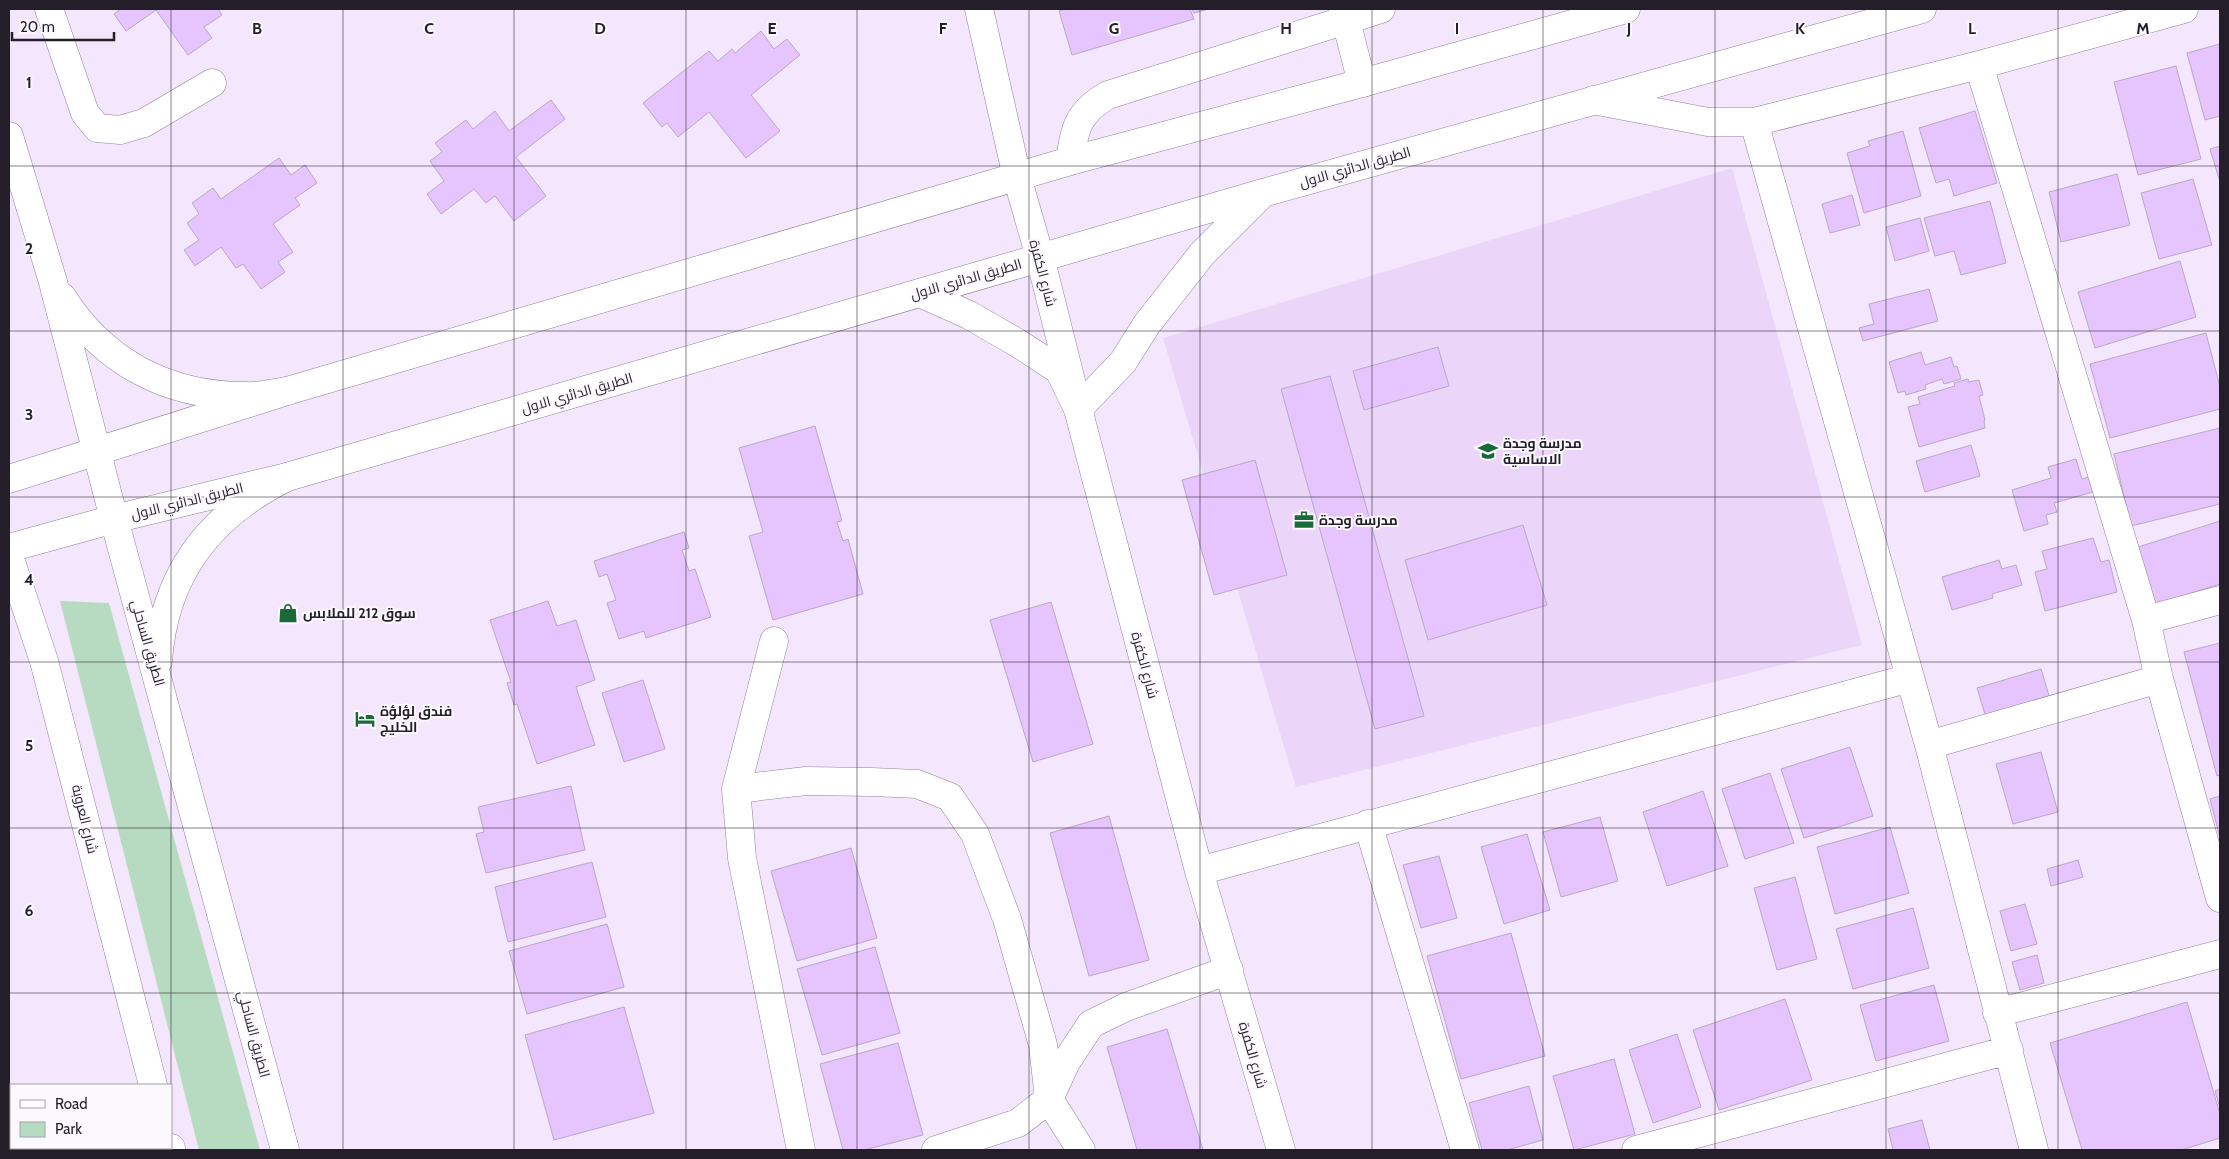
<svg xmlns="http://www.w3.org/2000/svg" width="2229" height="1159" viewBox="0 0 2229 1159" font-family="Cabin,Cairo,sans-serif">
  <rect width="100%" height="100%" fill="#f4e6fd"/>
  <path fill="#ebd6f9" d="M1732,168L1862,645L1296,787L1163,338Z"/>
  <path fill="#b7dbc0" d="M60,601L109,603L260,1150H199Z"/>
  <path fill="#e6c4fe" stroke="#b9a9c4" d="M121,9H218L222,15L204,27L212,38L188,55L156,10L126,31L114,14Z
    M1065,9H1190L1194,19L1072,55L1059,11Z
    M1192,9H1209L1194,13Z
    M761,31L774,49L787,39L800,55L751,95L780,131L746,158L709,112L678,137L667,123L662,127L643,103L709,51L718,61L732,49L735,53Z
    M2220,44V116L2205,120L2187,53Z
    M2176,66L2201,159L2138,175L2114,82Z
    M551,100L565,119L516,157L546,196L514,221L495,196L486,203L474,189L441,214L427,194L444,181L430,161L442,152L435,143L466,120L473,129L495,111L509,131Z
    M1975,111L1997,183L1954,196L1949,179L1936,183L1919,128Z
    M1903,131L1921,196L1864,213L1847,153L1870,146L1868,141Z
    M2220,146V182L2210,149Z
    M279,158L291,175L305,165L317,183L295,198L300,205L273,224L293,252L278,262L285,272L261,289L243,264L236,268L221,247L195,266L184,250L199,240L187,223L199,214L192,203L213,188L221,199Z
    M2117,174L2130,225L2061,242L2049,192Z
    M2193,179L2212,245L2159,259L2141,193Z
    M1852,195L1860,225L1830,233L1822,204Z
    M1990,201L2006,263L1961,275L1954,251L1935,256L1924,218Z
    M1920,218L1929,251L1895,261L1886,227Z
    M2180,261L2196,317L2095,348L2078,292Z
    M1929,289L1938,321L1863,341L1859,328L1874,324L1869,304Z
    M2206,333L2220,387V409L2110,438L2090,364Z
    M1438,347L1449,386L1364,410L1353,371Z
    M1921,352L1925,365L1951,357L1954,367L1957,366L1961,379L1944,384L1942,379L1925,385L1926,389L1906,395L1905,391L1898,393L1889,362Z
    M1330,376L1424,716L1375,729L1281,389Z
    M1968,379L1969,382L1979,380L1983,395L1979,396L1985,420L1984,421L1985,428L1919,447L1908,407L1920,404L1918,397L1955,386L1954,383Z
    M815,426L842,521L837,522L843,541L848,539L863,594L773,620L749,536L763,532L739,448Z
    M2220,428V504L2131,526L2114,454Z
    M1971,445L1980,476L1925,492L1916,461Z
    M2076,459L2082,479L2089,477L2093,492L2054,503L2057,512L2046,515L2048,524L2024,531L2012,490L2051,478L2048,467Z
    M1255,460L1287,575L1214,595L1182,480Z
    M2220,521V584L2154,605L2135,548Z
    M1523,525L1547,605L1428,640L1405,560Z
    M684,532L689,548L682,550L689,571L695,569L711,617L646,638L644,631L619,639L607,603L616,600L607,574L599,577L594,561Z
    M2093,538L2101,562L2109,560L2117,592L2045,611L2035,572L2047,569L2042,551Z
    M1999,560L2002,569L2016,565L2022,585L1992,594L1993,598L1952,610L1942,577Z
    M548,601L557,626L576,620L595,680L576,687L595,745L537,764L517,704L514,705L507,683L511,682L490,620Z
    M1051,602L1093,744L1033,762L990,620Z
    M2220,643V775L2217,776L2184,652Z
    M2041,669L2051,702L1987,721L1977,688Z
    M643,680L665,749L624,762L602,693Z
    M1850,747L1873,816L1804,838L1781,769Z
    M2041,752L2058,812L2013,824L1996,764Z
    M1770,773L1794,843L1745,859L1722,789Z
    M571,786L585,850L486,873L476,834L484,832L478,807Z
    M1703,791L1728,866L1667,886L1643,812Z
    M2220,796V838L2210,799Z
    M1109,816L1149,960L1089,976L1050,833Z
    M1600,817L1618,881L1561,897L1543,832Z
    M1890,827L1909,893L1835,914L1817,847Z
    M1527,834L1550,910L1504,924L1481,847Z
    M851,848L877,938L797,961L771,871Z
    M1439,856L1457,918L1421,928L1403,865Z
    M2078,860L2083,877L2051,886L2047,869Z
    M592,862L606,917L508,942L495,887Z
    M1795,877L1817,959L1777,970L1754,888Z
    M2025,904L2037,944L2011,951L2000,911Z
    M1913,908L1929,968L1853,989L1836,929Z
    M607,924L624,987L527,1014L509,951Z
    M1511,933L1545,1056L1461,1079L1427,956Z
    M875,947L900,1033L822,1055L797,969Z
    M2037,955L2044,983L2020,990L2012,962Z
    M1934,985L1949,1041L1876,1061L1860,1005Z
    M1785,999L1812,1080L1719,1110L1693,1030Z
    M2187,1002L2220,1114V1138L2181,1150H2082L2050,1043Z
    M624,1007L654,1113L554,1140L525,1035Z
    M1167,1029L1203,1150H1137L1107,1047Z
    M1677,1034L1701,1107L1653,1123L1629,1050Z
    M898,1043L923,1135L864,1150H843L820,1064Z
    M1614,1059L1635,1134L1574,1150L1553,1076Z
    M1529,1086L1543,1140L1507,1150H1482L1469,1103Z
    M2220,1089V1108L2215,1091Z
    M1922,1120L1930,1150H1893L1888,1129Z"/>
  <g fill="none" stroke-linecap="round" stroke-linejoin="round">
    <defs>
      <path id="minor" d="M49,9L85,113L97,128L120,130L144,123L212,83
        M979,9L1017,177L1040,257L1078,409L1199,871L1281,1150
        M1343,9L1362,83
        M1979,65L2146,620L2159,679L2220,898
        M1593,100L1708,122H1754L1979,65L2184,9
        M1754,122L1929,745L2034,1150
        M1070,161C1074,129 1078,112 1108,95L1381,9
        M2146,620L2220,600
        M774,641L736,789L742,858L801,1150
        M1929,745L2159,679
        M736,789L806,781L872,782L917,784L950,797L975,834L1007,919L1043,1045L1049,1099L1081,1150
        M1368,824L1465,1150
        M1199,871L1910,678
        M1997,1013L2220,954
        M19,1150L27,1148
        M936,1150L1018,1123L1049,1099L1066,1062L1091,1024L1126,1007L1229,970
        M1636,1150L2009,1050"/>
      <path id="major" d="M920,293L969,315L1016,342L1059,370L1078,409L1123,362L1147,324L1202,254L1259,197
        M9,479L287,391L1070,161L1362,83L1626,9
        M9,548L114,519L287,477L1263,193L1922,9"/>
      <path id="highway" d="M9,136L53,282L114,519L285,1150
        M62,297C104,363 168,396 246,396C259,397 274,393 287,391
        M9,556L44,661L153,1085
        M158,661C164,574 210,515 287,477
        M171,1148V1150"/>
    </defs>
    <use href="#minor" stroke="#91819b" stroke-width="29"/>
    <use href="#major" stroke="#91819b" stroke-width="29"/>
    <use href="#highway" stroke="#91819b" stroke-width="29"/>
    <use href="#minor" stroke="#fff" stroke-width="28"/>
    <use href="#major" stroke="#fff" stroke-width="28"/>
    <use href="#highway" stroke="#fff" stroke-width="28"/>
  </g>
  <path fill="none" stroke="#241e28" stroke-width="1" stroke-opacity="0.55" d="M171,9V1150M343,9V1150M514,9V1150M686,9V1150M857,9V1150M1029,9V1150M1200,9V1150M1372,9V1150M1543,9V1150M1715,9V1150M1886,9V1150M2058,9V1150M9,166H2220M9,331H2220M9,497H2220M9,662H2220M9,828H2220M9,993H2220"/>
  <defs>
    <symbol id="school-bare" viewBox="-9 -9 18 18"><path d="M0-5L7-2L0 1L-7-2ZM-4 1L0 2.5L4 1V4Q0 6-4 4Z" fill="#1a6939" stroke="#fbf8fe" stroke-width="2.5" paint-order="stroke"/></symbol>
    <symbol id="office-bare" viewBox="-9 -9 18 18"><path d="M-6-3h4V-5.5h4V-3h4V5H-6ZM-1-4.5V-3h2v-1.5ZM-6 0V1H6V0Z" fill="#1a6939" stroke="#fbf8fe" stroke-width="2.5" paint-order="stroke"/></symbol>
    <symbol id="shop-bare" viewBox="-9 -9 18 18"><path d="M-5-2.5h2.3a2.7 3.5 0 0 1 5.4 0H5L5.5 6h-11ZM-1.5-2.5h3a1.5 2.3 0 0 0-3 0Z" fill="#1a6939" stroke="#fbf8fe" stroke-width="2.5" paint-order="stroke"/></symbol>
    <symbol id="hotel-bare" viewBox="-9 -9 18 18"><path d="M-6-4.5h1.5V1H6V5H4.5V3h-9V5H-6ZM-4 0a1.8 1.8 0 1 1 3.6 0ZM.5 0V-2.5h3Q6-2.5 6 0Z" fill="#1a6939" stroke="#fbf8fe" stroke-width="2.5" paint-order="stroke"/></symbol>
  </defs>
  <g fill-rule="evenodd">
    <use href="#school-bare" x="1474" y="437" width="28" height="28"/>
    <use href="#office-bare" x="1290" y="506" width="28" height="28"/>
    <use href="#shop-bare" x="274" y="599" width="28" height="28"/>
    <use href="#hotel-bare" x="351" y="705" width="28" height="28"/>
  </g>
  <g text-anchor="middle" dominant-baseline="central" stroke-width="4" stroke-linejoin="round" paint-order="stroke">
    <g font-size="14" fill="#241e28" stroke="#fbf8fe">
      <text transform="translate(1355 167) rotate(-16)">الطريق الدائري الاول</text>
      <text transform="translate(1043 273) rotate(75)">شارع الكفرة</text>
      <text transform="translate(966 279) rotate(-16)">الطريق الدائري الاول</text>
      <text transform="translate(577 393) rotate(-16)">الطريق الدائري الاول</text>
      <text transform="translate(187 501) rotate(-14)">الطريق الدائري الاول</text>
      <text transform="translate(148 643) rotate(74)">الطريق الساحلي</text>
      <text transform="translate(1145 665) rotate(75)">شارع الكفرة</text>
      <text transform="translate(85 819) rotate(76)">شارع العروبة</text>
      <text transform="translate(254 1034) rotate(75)">الطريق الساحلي</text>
      <text transform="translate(1253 1055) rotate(74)">شارع الكفرة</text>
    </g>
    <g font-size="14" font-weight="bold" fill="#241e28" stroke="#fbf8fe" text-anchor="start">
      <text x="1503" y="443">مدرسة وجدة<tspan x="1503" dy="16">الاساسية</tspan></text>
      <text x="1319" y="520">مدرسة وجدة</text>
      <text x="303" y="613">سوق 212 للملابس</text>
      <text x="380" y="711">فندق لؤلؤة<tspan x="380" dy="16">الخليج</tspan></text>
    </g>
  </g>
  <g font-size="16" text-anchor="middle" font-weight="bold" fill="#241e28" stroke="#fbf8fe" stroke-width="4" stroke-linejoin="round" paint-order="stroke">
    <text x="257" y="34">B</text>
    <text x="429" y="34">C</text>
    <text x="600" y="34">D</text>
    <text x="772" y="34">E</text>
    <text x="943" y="34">F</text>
    <text x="1114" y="34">G</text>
    <text x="1286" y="34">H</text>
    <text x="1457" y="34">I</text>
    <text x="1629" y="34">J</text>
    <text x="1800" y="34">K</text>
    <text x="1972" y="34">L</text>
    <text x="2143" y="34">M</text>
    <text x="29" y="88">1</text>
    <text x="29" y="254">2</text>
    <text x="29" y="420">3</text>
    <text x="29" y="585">4</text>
    <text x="29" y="751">5</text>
    <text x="29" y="916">6</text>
  </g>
  <rect width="2229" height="1159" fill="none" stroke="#241e28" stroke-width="20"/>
  <rect x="10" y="1084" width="162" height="65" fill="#fbf8fe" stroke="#a5a1a8"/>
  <rect x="20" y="1100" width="25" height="8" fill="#ffffff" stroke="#a5a1a8"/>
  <text x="55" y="1109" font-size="15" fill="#241e28">Road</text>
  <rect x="20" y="1122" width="25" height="15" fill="#b7dbc0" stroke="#a5a1a8"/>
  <text x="55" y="1134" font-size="15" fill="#241e28">Park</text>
  <path d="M12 32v8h102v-8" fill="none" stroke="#241e28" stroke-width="2.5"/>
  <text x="20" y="32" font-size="15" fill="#241e28" stroke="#fbf8fe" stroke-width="4" paint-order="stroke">20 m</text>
</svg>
